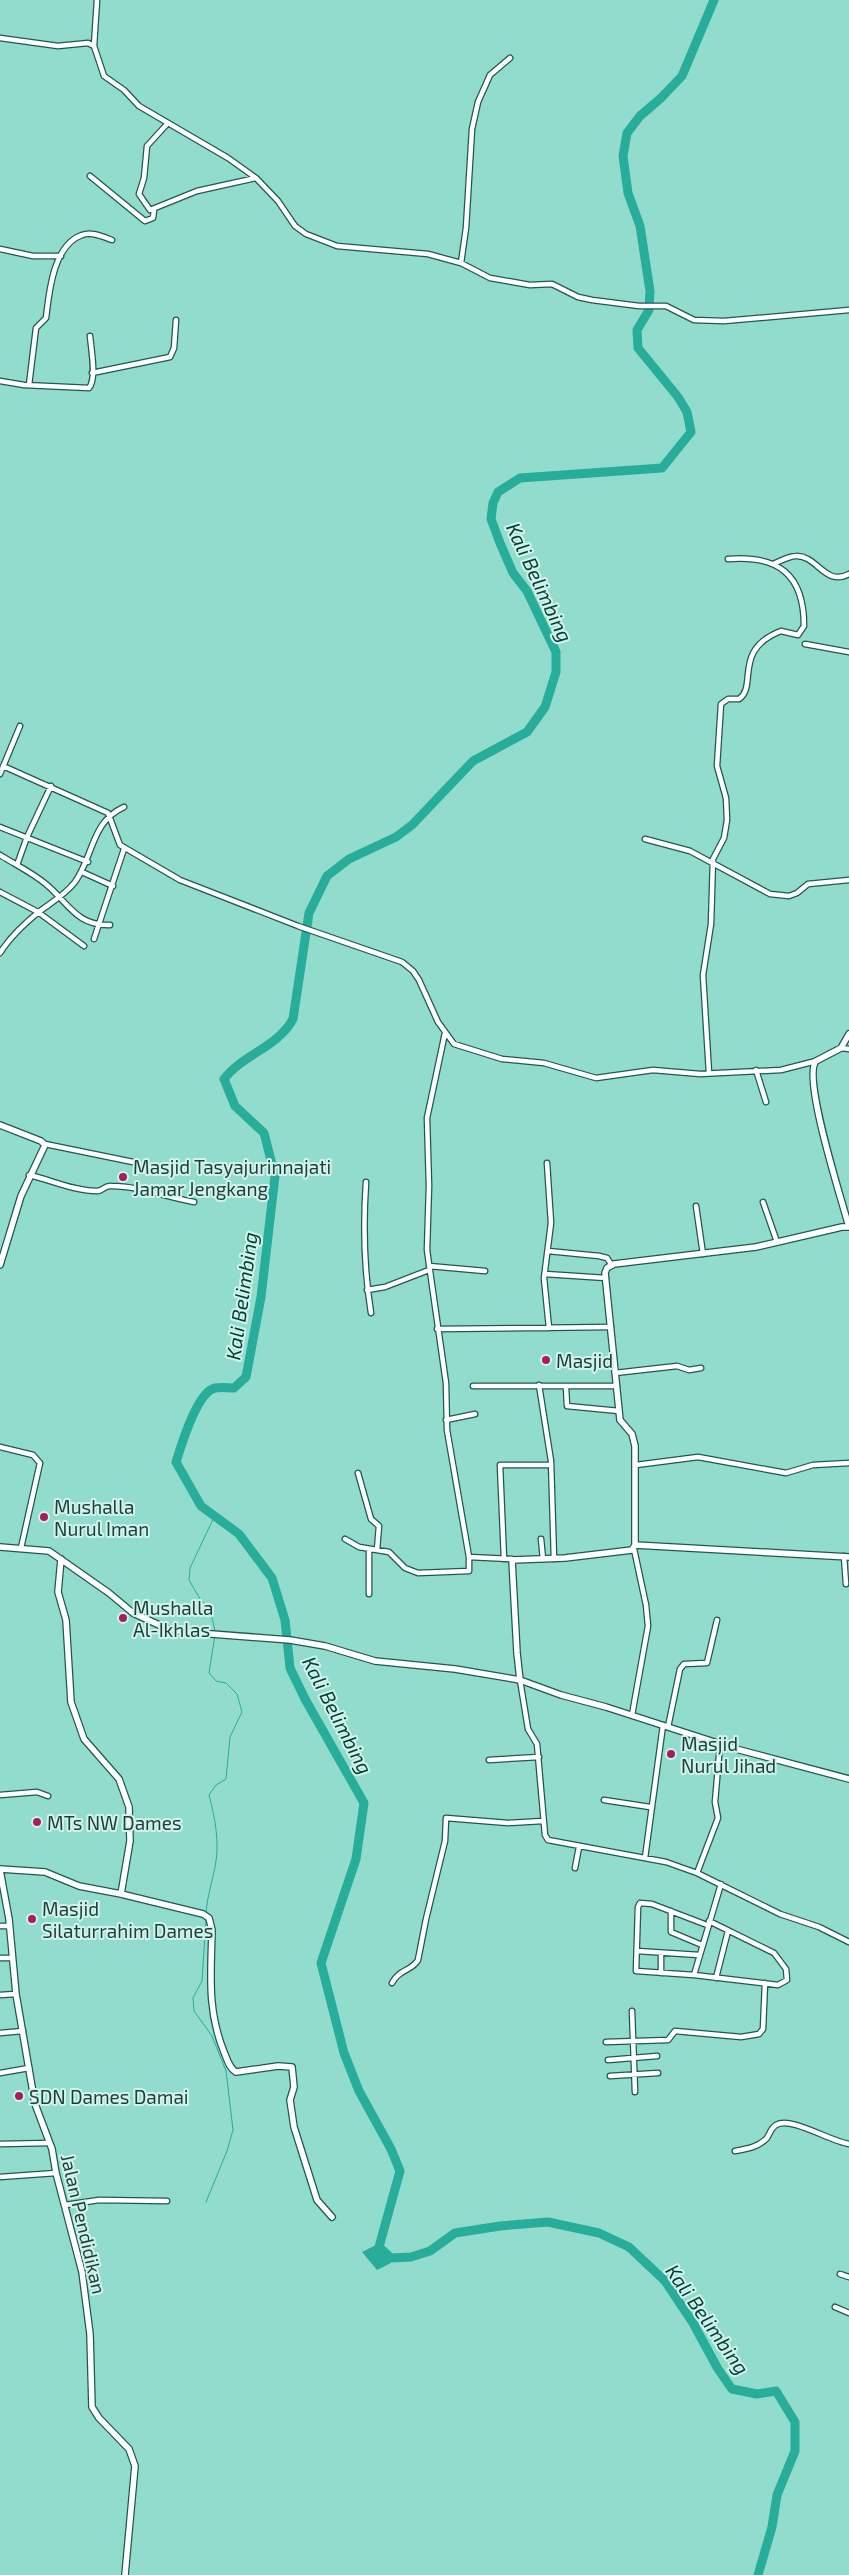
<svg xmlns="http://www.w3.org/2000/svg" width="849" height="2575" viewBox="0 0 849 2575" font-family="'Exo 2',sans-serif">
  <rect width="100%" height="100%" fill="#91dccc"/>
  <path fill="#27ad99" d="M376,2245L391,2263L377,2270L362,2252Z"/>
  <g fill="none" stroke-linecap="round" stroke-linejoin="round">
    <path stroke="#27ad99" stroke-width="1" d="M215,1515L190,1568L189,1580L200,1599L210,1609L215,1631
      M206,1913C207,1897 212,1883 215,1867C220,1843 215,1818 209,1795L216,1785L226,1779L230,1737L242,1712L237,1694L226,1683L216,1681L209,1673L215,1635
      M206,1919L202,1981L193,1998L194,2011L212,2036L226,2071L233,2130L227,2151L206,2202"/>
    <path stroke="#27ad99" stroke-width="9" d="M714,0L682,76L661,98L640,116L627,133L623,156L628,193L640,226L650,291L649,310L637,330L638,348L678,397L687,412L691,432L662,468L520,478L498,492L493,503L491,519L500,543L513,573L527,591L556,652V672L545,707L527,732L473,761L412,825L396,837L349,859L327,876L309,913L293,1019C277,1048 243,1054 224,1079L235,1106L264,1133L275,1176L261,1297L246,1377L234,1388C228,1388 221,1387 215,1388C197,1392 181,1446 176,1462L201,1506L239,1534L272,1578L285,1620L290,1668L305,1699L364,1803L356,1859L321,1963L344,2053L359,2091L391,2149L400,2171L379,2247L391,2258L411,2257L430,2251L455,2233L500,2226L548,2222L599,2233L629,2247L665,2281L693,2323L718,2369L732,2389L757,2394L776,2391L795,2422V2451L777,2495L772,2527L758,2575"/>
    <defs>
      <path id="minor" d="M0,38L58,46L88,43L94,46L104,76L124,90L139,106L228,158L256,178L278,201L295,226L306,234L337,246L428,254L461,263L490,278L530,285L552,284L578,297L592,300L639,306H666L694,320L724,321L849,310
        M94,46L97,0
        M168,123L147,146L144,178L139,194L150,210L197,191L256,178
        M90,176L145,221L153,218L154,210
        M0,249L33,256H61
        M461,263L466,228L472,129L478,102L490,75L510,58
        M92,373L170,357L174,348L176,320
        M0,381L24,385L89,388C97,379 91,348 90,336
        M29,385L36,328L46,318C49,293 53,245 82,235C91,231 104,237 112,240
        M773,564C780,561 789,556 796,556C817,555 825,587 849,574
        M805,644L849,652
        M3,766L108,813L120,845L180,880L298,926L402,962L413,971L419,980L438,1022L454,1044L502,1059L544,1063L596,1078L653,1070L700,1074L781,1070L816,1061
        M0,774L20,726
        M0,827L88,862
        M645,839L690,851L770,894L789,896L797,893L808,884L849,880
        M0,855C16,865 33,873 47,885C69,904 77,926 110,925
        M17,865L27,837L51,786
        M82,872L113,886
        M0,892L38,912L84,946
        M94,939L124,849
        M0,953C10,937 25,923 40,911C52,902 66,894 75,882C94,855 91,822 124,807
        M445,1033L427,1118L429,1186L427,1250L446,1383L447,1430L469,1557L512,1559
        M841,1048L849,1049
        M756,1070L766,1102
        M709,1073L703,975L711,924L713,859L724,838L727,820L726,798L717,766L721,704L728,699H739C758,686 732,650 781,631L798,635L804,626C804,574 778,555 728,559
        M45,1144L133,1162
        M547,1163L551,1223L544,1278L549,1328
        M29,1175C51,1180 75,1191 97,1191C103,1191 105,1185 111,1186C139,1186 166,1197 194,1202
        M366,1182C363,1226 364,1269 371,1313
        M763,1202L777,1242
        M696,1206L703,1254
        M548,1251L599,1256L607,1258L611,1264
        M429,1266L485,1271
        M545,1274L606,1278
        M367,1290L385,1287L429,1270
        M437,1329L611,1327
        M615,1373L677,1366L689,1370L701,1368
        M539,1385L551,1461L554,1559
        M473,1386H617
        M566,1387L567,1406L619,1411
        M446,1420L475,1414
        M0,1447L33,1455L40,1463L21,1548
        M636,1465L698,1457L786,1473L813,1465L849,1463
        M358,1473L371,1519L379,1526L377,1550
        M345,1539L359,1547L389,1552L405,1568L418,1573L469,1571V1557
        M541,1539L543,1559
        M844,1556L846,1584
        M504,1559L500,1465H551
        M369,1594V1549
        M520,1680L528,1729L537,1744L545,1835L548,1840L666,1862L697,1873L780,1914L819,1927L849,1942
        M632,1715L648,1626L646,1605L634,1549
        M668,1727L680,1669L684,1664L707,1663L717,1620
        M489,1760L539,1757
        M0,1795L37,1792L48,1796
        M604,1800L650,1807
        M645,1858L663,1725
        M575,1868L579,1847
        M697,1873L718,1818L715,1802L720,1744
        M671,1911V1932L702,1945
        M707,1925L652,1904L640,1903L638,1907L636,1971L694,1975L778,1985L787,1980L786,1969L774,1953L709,1921
        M0,1926H9
        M637,1951L699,1955
        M661,1953V1973
        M0,1958H11
        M694,1975L721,1884
        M716,1978L728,1931
        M392,1983C399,1969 412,1971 418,1960L426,1919L445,1841L446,1818L508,1823L543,1821
        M0,1995L16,1994
        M632,2011L635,2092
        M0,2033L23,2031
        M606,2042L668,2040L675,2031L741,2037L759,2034L763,2029L765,1983
        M608,2060L657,2056
        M0,2073L29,2068
        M610,2076L658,2073
        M0,2144L50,2143
        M735,2151C746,2149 759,2147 767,2138C770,2133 771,2128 776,2125C791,2116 829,2141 849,2144
        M0,2177L56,2173
        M65,2205L99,2200L167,2201
        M840,2274L849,2277
        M835,2307L849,2313"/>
      <path id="tertiary" d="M0,1125L41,1141L45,1145L21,1196L0,1265
        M849,1227C842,1201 802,1077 816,1061L841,1048L849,1034
        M635,1545L849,1557
        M0,1547L49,1551L109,1593L133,1613L168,1629L186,1632L290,1640L325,1646L375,1661L455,1669L520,1680L561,1695L606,1707L736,1749L849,1779
        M61,1559L58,1592L66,1620L71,1702L84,1739L119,1779L129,1807L130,1841L121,1894L203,1914L209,1918L212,1930C211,1975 207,2010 224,2052C227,2059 229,2068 236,2072L278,2066L292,2067L294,2087L290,2100L294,2127L317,2200L332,2217
        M520,1680L517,1653L512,1560L565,1558L632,1550L635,1545V1446L632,1434L620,1420L605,1273L607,1268L614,1264L756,1247L842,1227H849
        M0,1869L45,1872L79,1886L121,1894
        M0,1870L9,1919L16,1994L35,2104L52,2149L56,2173L82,2272L90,2334L92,2407L99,2418L129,2449L135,2466L125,2575"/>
    </defs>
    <use href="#minor" stroke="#1e594f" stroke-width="7"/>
    <use href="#tertiary" stroke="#1e594f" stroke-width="8"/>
    <use href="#minor" stroke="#fff" stroke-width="4.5"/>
    <use href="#tertiary" stroke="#fff" stroke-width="5.5"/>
  </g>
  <g fill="#aa1d5d" stroke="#d0f4ec" stroke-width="2">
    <circle cx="123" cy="1177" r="5"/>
    <circle cx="546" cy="1360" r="5"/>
    <circle cx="44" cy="1517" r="5"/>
    <circle cx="123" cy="1618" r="5"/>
    <circle cx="671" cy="1754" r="5"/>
    <circle cx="37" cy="1822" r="5"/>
    <circle cx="32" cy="1919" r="5"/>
    <circle cx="19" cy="2096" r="5"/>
  </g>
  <g text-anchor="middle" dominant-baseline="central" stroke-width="4" stroke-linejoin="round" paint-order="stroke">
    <g font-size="19" fill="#1e3d37" stroke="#d0f4ec" text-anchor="start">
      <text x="133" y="1166">Masjid Tasyajurinnajati<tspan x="133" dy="22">Jamar Jengkang</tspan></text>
      <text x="556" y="1360">Masjid</text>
      <text x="54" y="1506">Mushalla<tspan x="54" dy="22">Nurul Iman</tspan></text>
      <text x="133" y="1607">Mushalla<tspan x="133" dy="22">Al-Ikhlas</tspan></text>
      <text x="681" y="1743">Masjid<tspan x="681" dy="22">Nurul Jihad</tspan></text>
      <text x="47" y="1822">MTs NW Dames</text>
      <text x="42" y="1908">Masjid<tspan x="42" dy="22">Silaturrahim Dames</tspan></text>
      <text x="29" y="2096">SDN Dames Damai</text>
    </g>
    <g font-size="19" fill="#1e3d37" stroke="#d0f4ec">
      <text transform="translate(84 2224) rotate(77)">Jalan Pendidikan</text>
    </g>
    <g font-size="20" font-style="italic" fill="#013c34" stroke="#d0f4ec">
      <text transform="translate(540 582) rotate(65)">Kali Belimbing</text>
      <text transform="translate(241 1296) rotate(-82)">Kali Belimbing</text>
      <text transform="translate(338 1715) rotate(63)">Kali Belimbing</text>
      <text transform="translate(708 2319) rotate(55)">Kali Belimbing</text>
    </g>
  </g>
</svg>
